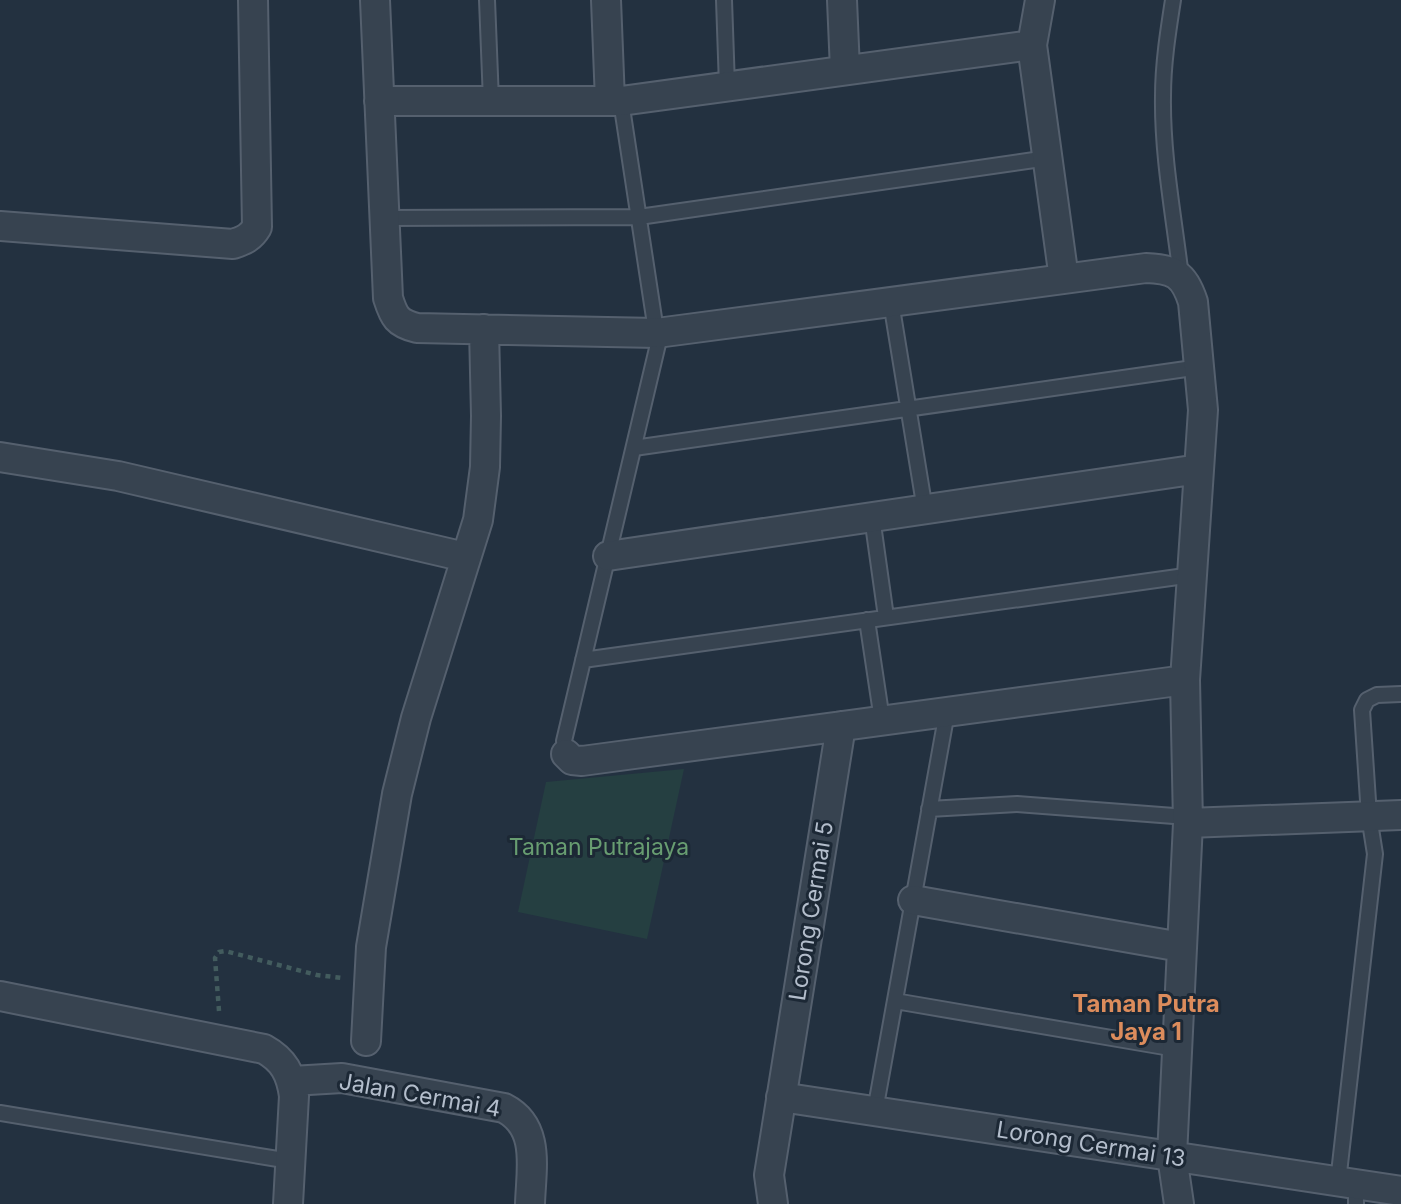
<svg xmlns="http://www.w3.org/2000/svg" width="1401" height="1204" viewBox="0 0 1401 1204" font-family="Inter,sans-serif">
  <rect width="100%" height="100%" fill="#233140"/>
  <path fill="#253f41" d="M684,769L647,939L518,912L546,782Z"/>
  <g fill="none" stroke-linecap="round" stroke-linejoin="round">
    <defs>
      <path id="service" d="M487,0L491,101
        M724,0L727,86
        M1173,0C1168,32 1163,64 1163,96C1162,156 1174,217 1181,277
        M385,218L639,217L1048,158
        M891,302L925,510
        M634,448L1200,367
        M872,517L886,617
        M867,620L882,720
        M583,660L1192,575
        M566,754L564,741L658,344L621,101
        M929,809L1017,804L1187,817
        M895,1001L1176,1049
        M875,1111L947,712
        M0,1113L290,1161
        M1338,1182L1375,854L1369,816L1362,710L1367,700L1377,695L1401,694
        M1356,1204V1184"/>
      <path id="minor" d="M375,0L388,298C394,317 397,323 417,328L657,333L1146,268C1174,269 1184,274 1193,302L1203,410L1185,680L1188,823L1172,1156L1179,1204
        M606,0L610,101
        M842,0L845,70
        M1040,0L1032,45L1064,279
        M379,101H621L1032,45
        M0,226L233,244C245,240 251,237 257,227L253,0
        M0,457L118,476L465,557
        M608,556L1199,469
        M566,754L572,760L582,761L1185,680
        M1188,823L1401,815
        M913,900L1181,947
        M0,996L264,1049C284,1060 291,1074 294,1096L288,1204
        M366,1041L371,947L397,794L416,718L478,520L485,467L486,416L484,329
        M292,1081L342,1078L504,1108C541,1127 531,1169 530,1204
        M781,1097L1401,1191
        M773,1204L769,1175L841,726"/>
    </defs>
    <use href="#service" stroke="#55606e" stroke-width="18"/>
    <use href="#minor" stroke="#55606e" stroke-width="32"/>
    <path stroke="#435c5e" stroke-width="4.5" stroke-dasharray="5 5" stroke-linecap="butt" d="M219,1011L215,958L219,952L225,951L317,975L342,978"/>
    <use href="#service" stroke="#374350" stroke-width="14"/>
    <use href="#minor" stroke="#374350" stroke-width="28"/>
  </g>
  <g text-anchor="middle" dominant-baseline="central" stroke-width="6" stroke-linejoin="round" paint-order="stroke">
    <g font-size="23" fill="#689d71" stroke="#1c2835">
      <text x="599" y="847">Taman Putrajaya</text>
    </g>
    <g font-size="23" fill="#b3bdcb" stroke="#1c2835">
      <text transform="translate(811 911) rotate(-81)">Lorong Cermai 5</text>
      <text transform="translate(420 1095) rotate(10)">Jalan Cermai 4</text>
      <text transform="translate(1091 1144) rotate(9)">Lorong Cermai 13</text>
    </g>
    <g font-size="24" font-weight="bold" fill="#dc8c5c" stroke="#1c2835">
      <text x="1146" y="1003">Taman Putra<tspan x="1146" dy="28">Jaya 1</tspan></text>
    </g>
  </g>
</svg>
